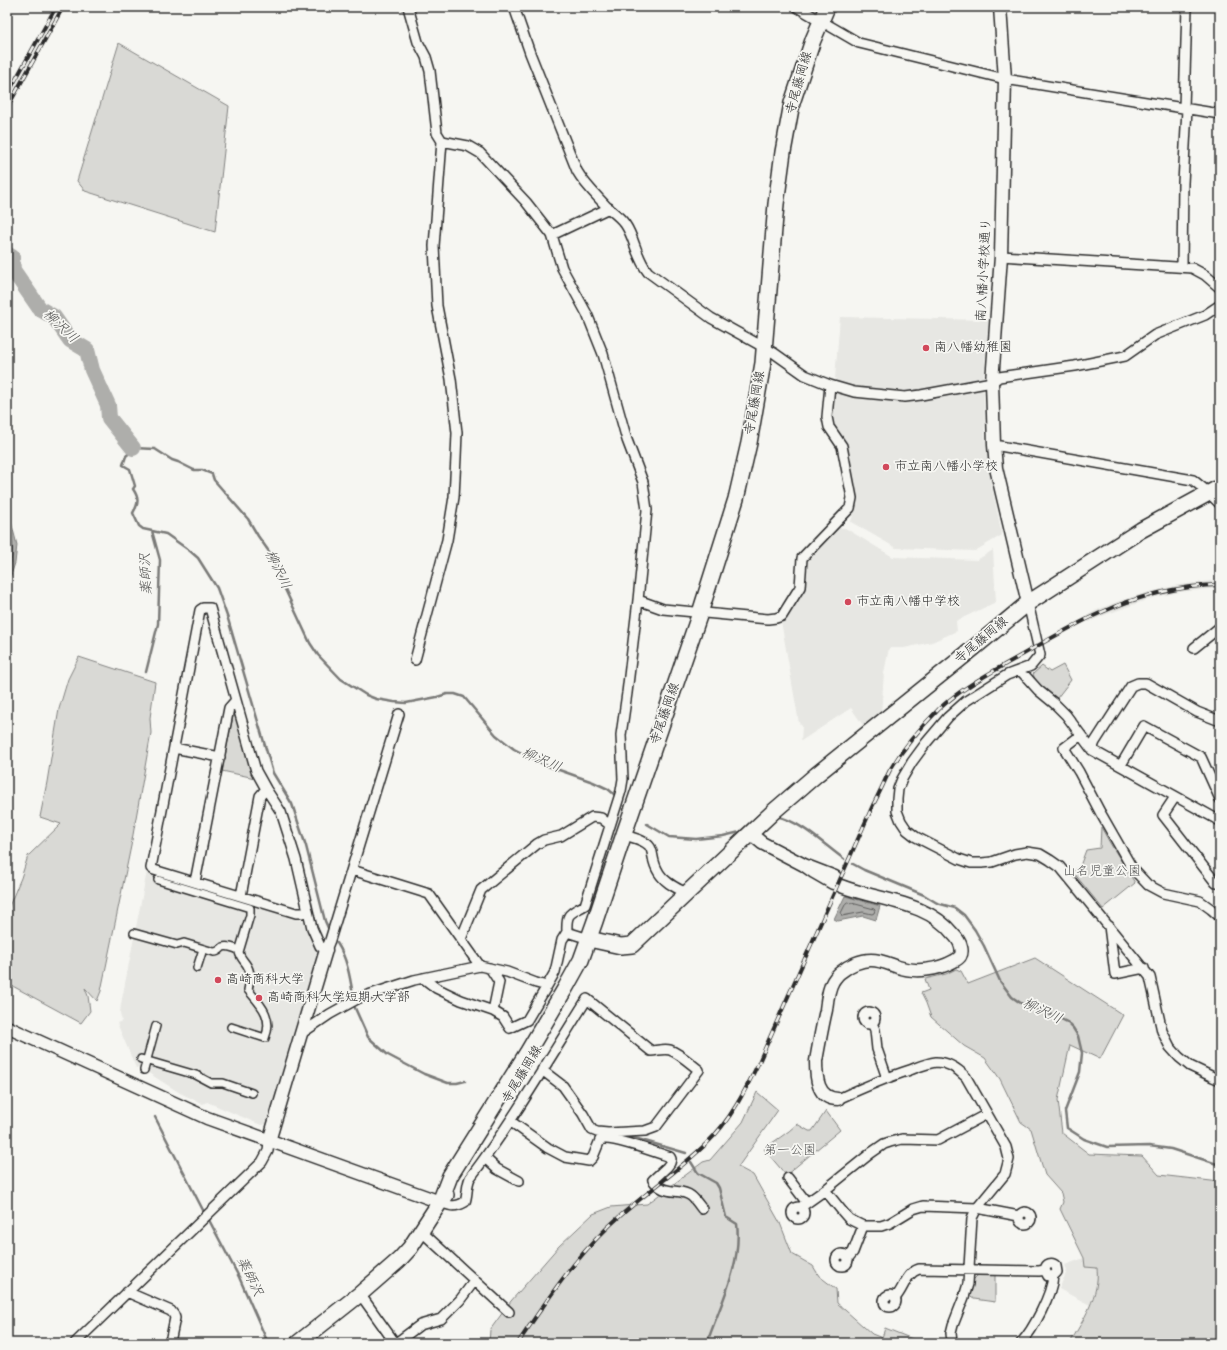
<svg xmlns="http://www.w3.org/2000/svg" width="1227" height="1350" viewBox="0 0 1227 1350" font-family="Dekko,'Klee One',sans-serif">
  <rect width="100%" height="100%" fill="#f6f6f2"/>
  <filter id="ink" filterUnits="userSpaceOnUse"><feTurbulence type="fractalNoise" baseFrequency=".025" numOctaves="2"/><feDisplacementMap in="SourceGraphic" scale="8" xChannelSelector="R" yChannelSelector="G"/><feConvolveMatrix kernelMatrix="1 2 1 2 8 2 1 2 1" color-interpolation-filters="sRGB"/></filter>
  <g filter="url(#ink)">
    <path fill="#e7e7e3" d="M840,317L989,320L984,376L978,381L907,392H891L854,388L838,383L835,378Z
      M982,389L984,392L985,435L990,476L1002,535L975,551L896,548L851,522L857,500L845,442L832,423L831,414L833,391L857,397L908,401Z
      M837,528H845L893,557L977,560L993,550L996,602L956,621L957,631L932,642L904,648H889L884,673L881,715L865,728L851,708L801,741L802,726L799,723L781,621L789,616L805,589L807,561Z
      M1210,581H1220V588L1180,592L1152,598L1102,616L1089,622L1086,616L1099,609L1122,600L1149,592L1178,585Z
      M147,871L259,905L305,921L318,956L268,1124L261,1125L207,1102L203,1104L180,1093L139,1067L136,1068L117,1023L122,1021L120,1013L121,1004Z
      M1084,1258L1097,1268L1098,1280L1090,1305L1059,1289L1067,1271L1065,1265Z"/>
    <path fill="#d9d9d5" stroke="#828280" d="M119,43L229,106L215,232L85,191L77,181Z
      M79,657L155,682L150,718L151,733L131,846L101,991L97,1001L85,988L88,996L90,1011L81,1023L7,983V911L21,878L28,856L61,824L40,817L47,782L59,709L68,679Z
      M1063,665L1071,680L1057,698L1037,684L1033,674L1042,666L1050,672Z
      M233,716H236L255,778L222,771Z
      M1101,827L1110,843L1135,883L1103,909L1073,872L1080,866L1086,850L1100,848Z
      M1035,958L1123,1015L1100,1059L1070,1045L1058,1100L1062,1133L1089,1154L1142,1156L1159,1175L1220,1182V1343H1070C1083,1320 1100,1295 1097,1268L1085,1267L1084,1258L1060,1209L1063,1202L1061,1193L1045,1175L1031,1129L1021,1122L1000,1079L985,1058L964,1046L931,1017L926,1003L921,993L929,990L925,979L946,974L956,969L961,971L968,984Z
      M757,1092L778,1110L738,1167L753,1175L780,1223L792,1254L813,1266L819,1276L836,1289L837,1303L872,1334L882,1338L885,1328L915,1340L914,1343H489L490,1330L511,1301L559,1246L593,1214L611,1207L647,1204L703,1162L710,1160L743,1122Z
      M826,1111L840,1130L786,1175L764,1149C775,1140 787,1134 797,1124L809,1131H812Z
      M979,1274H995V1302L974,1299L969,1296L973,1280Z"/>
    <path fill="#aeaeab" stroke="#7a7a78" d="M7,506L17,545L15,563L7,587Z
      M845,896L880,906L876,920L863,916L838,921L834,919Z"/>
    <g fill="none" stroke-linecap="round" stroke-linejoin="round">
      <path stroke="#5f5f5e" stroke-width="1" d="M7,522C13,545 15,552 7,575
        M848,902L874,909L875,910L874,913L872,914L863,912L842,916L841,913L846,903Z"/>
      <path stroke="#7a7a78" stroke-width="2.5" d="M146,672L158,624L160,560L152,531
        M776,816C802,822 823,844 844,859
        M647,824L669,837L696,839L723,836L740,832L761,813H763
        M853,864L864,870L924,895L937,903L955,908L964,915L975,930L984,946L1000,981L1012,997L1025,1006L1039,1010L1059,1018L1067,1022L1073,1028L1078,1036L1082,1053L1080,1072L1065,1111L1067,1128L1084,1139L1107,1147L1149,1146L1171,1149L1220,1165
        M329,930L325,921L306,846L292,804L273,773L228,619L217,588L198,558L190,551L166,534L143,529L139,526L133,513C139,503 139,498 133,489L135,486L130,469L123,465L126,456L133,450V448L155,449L172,460L178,462L194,470H202L212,474L214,480L248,519L258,536L270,553L277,572L310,643L318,655L341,679L366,695L376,699L394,702L406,703L437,697L447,694H455L464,697L496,735L514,749L545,765L593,782L608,789L615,795
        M337,943C347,958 350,977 353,995
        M355,1008L368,1037L388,1055L424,1074L448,1083H457L465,1081
        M155,1117L204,1212
        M619,1136L638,1139L686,1153
        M691,1162L698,1173L716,1183L719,1188L726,1217L737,1224C742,1265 720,1305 707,1343
        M209,1220L239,1277L268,1343"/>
      <path stroke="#aeaeab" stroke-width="16" d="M7,254L12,257L13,270L40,309L54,317L70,340L87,350L92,370L108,405L109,418L133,448"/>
      <defs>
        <path id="pedestrian" d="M158,880L250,908V915L239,952C240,957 243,960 246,964C252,972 250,980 248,990C260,1004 274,1017 265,1038L231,1027
          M134,933L177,945L184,943L214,952C219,952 219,950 223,947C228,945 234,948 239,950
          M197,968L203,949
          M141,1059L196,1075L211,1083H223L252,1093
          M144,1070L156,1026"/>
        <path id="minor" d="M408,7L418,42L426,57L430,71L437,133L442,141L434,246L437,306L451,379L457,433L456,457L454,497L447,540L415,660
          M514,7L530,53L577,171C585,185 596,195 607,207C614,213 620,217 625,224C635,238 636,258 648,272L711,318L774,353L805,375L830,385L854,392L905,397L921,395L992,382L999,377L1075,366L1125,356L1155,335L1205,315L1220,305
          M797,7L859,43L1005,79L1220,114
          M1184,108L1187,7
          M442,141L468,146L480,153L526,202L552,235L562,268L587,314L603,354L627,440L643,482L647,510L638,600L627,693L621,735L623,779L621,791L585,905C570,914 566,912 567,932L589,939
          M552,235L609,208
          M1001,256L1192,268L1205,275L1220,288
          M1182,267L1183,183L1187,109
          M994,445L1193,480L1209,493L1220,504
          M638,600L663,609L768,619L776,618L782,616L800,587L802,558L850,508L852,498L842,446L829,427L827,417L830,385
          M1028,603L1040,655L1031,666L1007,675L966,701L948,717L926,743L912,762L902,779L898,789L897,799V811L901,821L907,830L916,837L959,859L971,863H982L992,862L1015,854L1027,852L1040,854L1050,860L1060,867L1150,977L1162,1031L1170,1047L1179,1057L1190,1066L1213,1077L1220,1080
          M1194,648L1220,627
          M1020,670L1038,690L1055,704L1066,715L1092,750L1220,821
          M1081,735L1064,748L1079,772L1100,812L1132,868L1148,885L1163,893L1200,901L1211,909L1220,917
          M174,748L220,757
          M1092,750L1095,742L1131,686L1138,683H1146L1197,712L1220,721
          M1121,765L1144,726L1201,757L1220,799
          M1175,797L1163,815L1216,883H1220
          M631,837C662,846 646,853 659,873C665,883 677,888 686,893
          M352,870L429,894L480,966
          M195,882L229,708L236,700
          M241,896L260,796L266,789
          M308,911L302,913H296L154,870L151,868L200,610L203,608H210L256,771L266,789L281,812L296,859L312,928L320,946L326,950L330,940L399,714
          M1109,926L1115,974L1144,968
          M461,939L481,890L537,844L544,840L561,836L592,817L601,818L610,825
          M490,968L499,982L493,1011
          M423,978L436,988L461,1000L493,1011L503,1017L510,1028L527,1020L547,986
          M863 1018a6 6 0 1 1 12 0a6 6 0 1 1-12 0Z
          M872,1023L875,1030L877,1049L887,1078
          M302,1033L330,1014L359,998L414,980L480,966L507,972L536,983L547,986L555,972L562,940L567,932
          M838,1099C862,1088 885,1078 910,1070C918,1067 927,1063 936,1062C948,1062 958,1069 966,1077L1006,1147L1009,1159L1005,1174L977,1208L972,1218L968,1284L964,1297L953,1325L951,1333L952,1343
          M510,1121L548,1148L565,1157L589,1161L593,1157L600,1140C610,1135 658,1153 670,1157L671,1159L670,1163L667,1167L653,1180C665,1197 679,1187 691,1196C695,1199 699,1205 702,1209
          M485,1158L497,1169L519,1181
          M788,1178L807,1203
          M825,1190L842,1211L849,1219L863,1226H881L890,1223L913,1209L923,1206L977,1208L1019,1216
          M440,1202C451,1206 454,1208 465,1202C468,1194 466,1187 470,1178C513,1121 549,1059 587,999L651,1051C657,1051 664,1048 670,1050C679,1053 691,1064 699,1070L656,1127L645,1131L608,1133L597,1132L592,1130L583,1114L563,1086L542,1070
          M792 1213a6 6 0 1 1 12 0a6 6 0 1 1-12 0Z
          M801,1207L825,1190L871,1153L884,1144L890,1142L902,1139L938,1140L987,1114
          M1019 1218a6 6 0 1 1 12 0a6 6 0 1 1-12 0Z
          M422,1232L509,1312
          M836 1260a6 6 0 1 1 12 0a6 6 0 1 1-12 0Z
          M848,1258L853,1252L863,1226
          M127,1292L171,1311L174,1315L175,1318L170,1342
          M360,1294L395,1343
          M884 1301a6 6 0 1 1 12 0a6 6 0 1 1-12 0Z
          M896,1297C904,1288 906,1273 919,1269L1039,1271L1045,1270
          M75,1343L262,1162L268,1151L269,1141
          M396,1343L420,1325L441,1319L460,1300L475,1280
          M1021,1343C1033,1330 1052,1294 1053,1276L1057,1272L1056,1266C1052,1262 1046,1263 1045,1270L1048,1276H1053"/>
        <path id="tertiary" d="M1000,7L1005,79L1001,256L992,382L994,445L996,468L1028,603
          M750,833L762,843L804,865
          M833,883L814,872L804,865L835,877
          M7,1027L207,1118L440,1202
          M838,1099C817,1099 816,1077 816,1061C819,1044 822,1027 826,1010C827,1001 828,989 833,981C835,978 838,974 841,972C849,965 861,960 871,960C881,960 889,964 898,967C915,973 938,970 954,961C960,958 963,955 961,947C960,942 957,938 953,934C927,901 879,901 841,886
          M269,1141L326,950"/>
        <path id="primary" d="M589,939L621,946L632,945L774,811L816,775L975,647L1028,603L1141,530L1220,487
          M440,1202L450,1176L527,1053L566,987L581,960L595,921L624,834L700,613L736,499L749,443L763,363L776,204L783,152L792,103L813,40L827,7
          M298,1343L360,1294L399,1260L410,1248L440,1202L446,1195"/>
      </defs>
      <use href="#pedestrian" stroke="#2b2b2b" stroke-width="10"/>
      <use href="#minor" stroke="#2b2b2b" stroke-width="12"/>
      <use href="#tertiary" stroke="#2b2b2b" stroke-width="15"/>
      <use href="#primary" stroke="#2b2b2b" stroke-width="18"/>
      <use href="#pedestrian" stroke="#f6f6f2" stroke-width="7"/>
      <use href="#minor" stroke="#f6f6f2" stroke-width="9"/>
      <use href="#tertiary" stroke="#f6f6f2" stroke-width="12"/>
      <use href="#primary" stroke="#f6f6f2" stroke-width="15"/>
      <defs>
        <path id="rail" d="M7,95L56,7
          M7,108L63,7
          M518,1343C545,1303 572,1262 607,1228C638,1198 675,1174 707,1143C730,1121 745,1091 759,1062L873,805C879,794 884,782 890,770C903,748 921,727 939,709C963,687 992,672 1020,656C1046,641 1073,625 1100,613C1134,597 1182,585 1220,585"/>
      </defs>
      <use href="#rail" stroke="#2b2b2b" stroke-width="4"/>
      <use href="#rail" stroke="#f6f6f2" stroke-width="2.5" stroke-dasharray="8" stroke-linecap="butt"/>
    </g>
  </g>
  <g fill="#d1495b" stroke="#f6f6f2" stroke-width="1.5">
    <circle cx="926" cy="348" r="4"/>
    <circle cx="886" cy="467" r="4"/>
    <circle cx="848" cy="602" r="4"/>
    <circle cx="218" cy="980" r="4"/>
    <circle cx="259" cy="998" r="4"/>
  </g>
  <g text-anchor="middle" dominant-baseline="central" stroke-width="3.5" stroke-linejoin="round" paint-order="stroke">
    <g font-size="13" fill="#2b2b2b" stroke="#f6f6f2">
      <text transform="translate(800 83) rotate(-74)">寺尾藤岡線</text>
      <text transform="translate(985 270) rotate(-87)">南八幡小学校通り</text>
      <text transform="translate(756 403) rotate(-80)">寺尾藤岡線</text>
      <text transform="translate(982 641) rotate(-40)">寺尾藤岡線</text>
      <text transform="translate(666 714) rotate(-71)">寺尾藤岡線</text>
      <text transform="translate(523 1075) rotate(-59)">寺尾藤岡線</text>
    </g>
    <g font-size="13" fill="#2b2b2b" stroke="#f6f6f2" text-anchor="start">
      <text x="934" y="348">南八幡幼稚園</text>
      <text x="894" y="467">市立南八幡小学校</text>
      <text x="856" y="602">市立南八幡中学校</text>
      <text x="226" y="980">高崎商科大学</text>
      <text x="267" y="998">高崎商科大学短期大学部</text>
    </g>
    <g font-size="13" fill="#565656" stroke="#f6f6f2">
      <text x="1102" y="872">山名児童公園</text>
      <text x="790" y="1151">第一公園</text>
    </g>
    <g font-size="14" font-style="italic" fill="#525251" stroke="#f6f6f2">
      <text transform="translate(60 327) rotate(43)">柳沢川</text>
      <text transform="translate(277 570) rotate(64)">柳沢川</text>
      <text transform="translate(147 574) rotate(-93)">薬師沢</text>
      <text transform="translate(541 761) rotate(24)">柳沢川</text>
      <text transform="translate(1042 1012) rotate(25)">柳沢川</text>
      <text transform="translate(249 1277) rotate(64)">薬師沢</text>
    </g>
  </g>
  <rect width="1227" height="1350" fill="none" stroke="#f6f6f2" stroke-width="24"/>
  <rect x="12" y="12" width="1203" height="1326" fill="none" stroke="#2b2b2b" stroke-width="1.5" filter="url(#ink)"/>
</svg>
